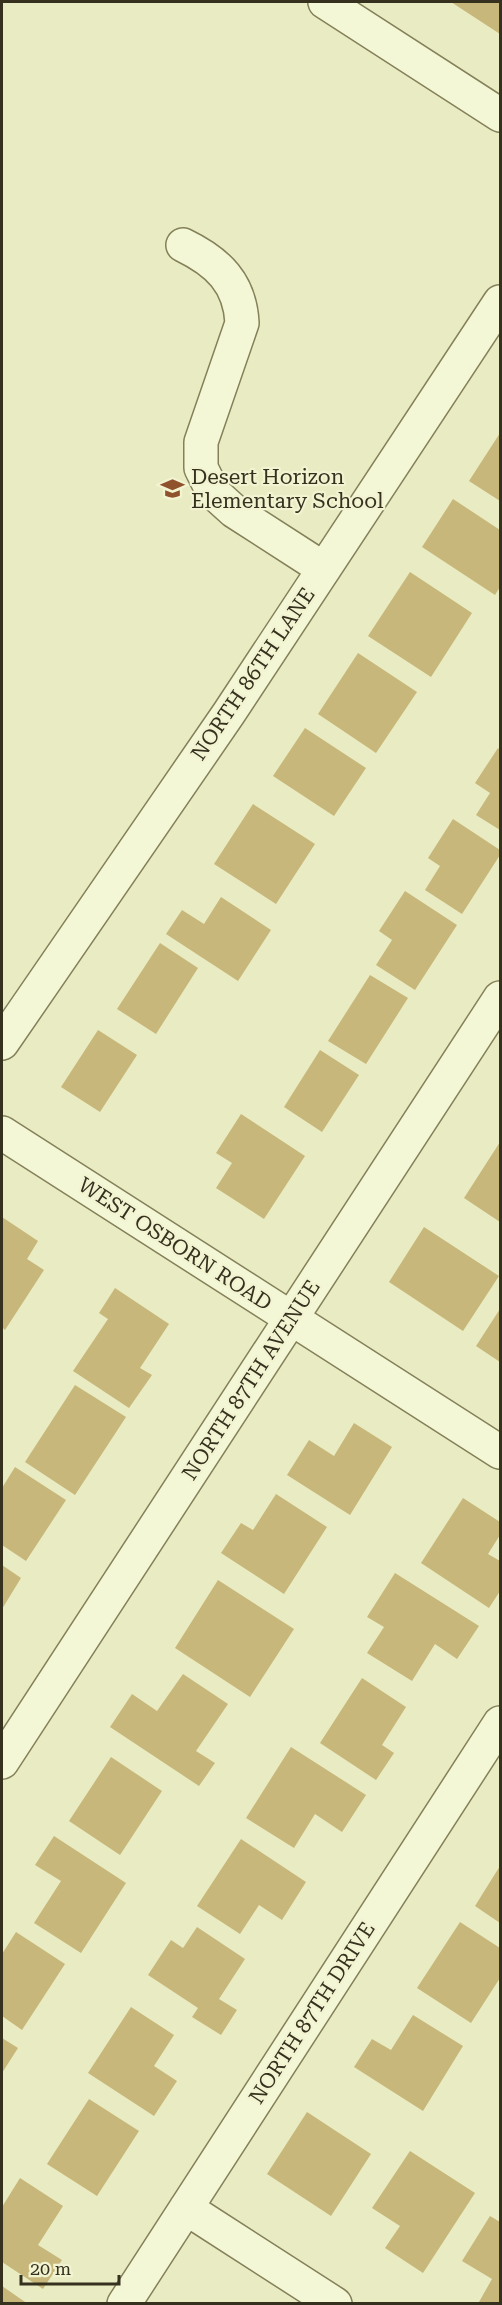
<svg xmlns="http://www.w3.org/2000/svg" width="502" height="2305" viewBox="0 0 502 2305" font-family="'Roboto Serif',serif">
  <rect width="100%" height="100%" fill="#e9ebc2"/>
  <path fill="#c8b77a" d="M451,2H500V34Z
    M500,433V501L469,481Z
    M453,499L500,530V587L495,595L422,547Z
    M410,572L472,613L431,677L368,636Z
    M358,653L417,692L376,753L318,714Z
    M305,728L366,768L334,816L273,776Z
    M498,748L500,750V830L476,815L490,793L475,783Z
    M253,804L315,844L276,904L214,864Z
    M453,819L500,850V855L462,914L425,890L440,866L428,858Z
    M405,891L457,925L415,990L376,965L392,940L379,931Z
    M221,897L271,930L238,981L166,934L182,910L204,924Z
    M160,943L198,968L156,1034L117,1009Z
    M370,975L408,998L366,1064L328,1041Z
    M98,1030L137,1055L100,1112L61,1087Z
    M320,1050L359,1075L322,1132L284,1107Z
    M241,1114L305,1156L264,1219L216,1188L232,1163L216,1153Z
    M500,1142V1222L464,1198Z
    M2,1217L38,1241L27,1259L44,1270L5,1330L2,1327Z
    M424,1227L499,1276L463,1331L389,1282Z
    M115,1288L169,1324L140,1368L152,1375L129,1408L73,1371L108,1319L99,1313Z
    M500,1309V1362L476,1346Z
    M75,1385L126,1417L75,1495L25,1462Z
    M354,1423L392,1447L350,1515L287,1475L309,1440L334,1456Z
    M15,1467L66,1500L26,1561L2,1545V1488Z
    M276,1494L327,1527L284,1594L221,1553L241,1523L253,1530Z
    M463,1498L500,1522V1535L488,1554L500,1561V1591L489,1608L421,1563Z
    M2,1565L21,1578L2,1609Z
    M395,1573L479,1626L457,1659L435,1644L412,1681L367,1653L384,1627L367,1617Z
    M218,1580L294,1629L250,1697L175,1648Z
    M183,1674L228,1704L196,1751L215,1763L199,1786L110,1727L132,1694L157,1711Z
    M362,1678L406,1707L382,1745L394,1753L376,1780L320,1743Z
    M291,1747L366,1795L342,1832L315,1814L294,1848L246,1818Z
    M111,1757L162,1791L120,1855L69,1821Z
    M54,1836L126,1883L81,1953L34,1923L61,1881L35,1865Z
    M241,1839L306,1882L282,1920L259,1905L240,1934L197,1906Z
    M500,1866V1923L475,1906Z
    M460,1922L500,1948V1978L471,2023L417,1988Z
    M197,1927L245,1959L219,1999L237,2010L221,2035L192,2017L198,2008L148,1975L171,1940L183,1948Z
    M16,1932L65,1964L22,2030L2,2016V1954Z
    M131,2007L174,2035L154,2066L177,2081L154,2116L88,2073Z
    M413,2015L463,2046L423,2111L354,2067L372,2039L391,2050Z
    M2,2038L18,2048L2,2073Z
    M89,2099L139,2131L97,2196L47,2164Z
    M307,2112L371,2154L331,2216L267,2174Z
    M410,2151L475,2193L423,2273L385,2248L400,2226L372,2208Z
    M20,2178L63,2206L38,2245L62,2260L43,2289L2,2262V2207Z
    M490,2216L500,2222V2304L479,2302L492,2279L462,2261Z
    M2,2286L28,2304H2Z"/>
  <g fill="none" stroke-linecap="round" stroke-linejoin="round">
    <defs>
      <path id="minor" d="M325,2L500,115
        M183,245C218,262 240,283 242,323L201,442V468L213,492L234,511L324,569
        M2,1043L229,713L500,302
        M2,1133L500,1452
        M2,1762L500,998
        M186,2208L335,2304
        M124,2304L500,1723"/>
    </defs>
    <use href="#minor" stroke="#84805a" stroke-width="36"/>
    <use href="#minor" stroke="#f4f7d5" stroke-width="33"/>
  </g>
  <defs>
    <symbol id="school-bare" viewBox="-9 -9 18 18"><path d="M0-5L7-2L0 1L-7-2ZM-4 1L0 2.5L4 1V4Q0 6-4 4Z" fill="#90512d" stroke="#f1f3d1" stroke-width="2.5" paint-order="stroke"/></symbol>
  </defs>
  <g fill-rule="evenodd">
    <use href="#school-bare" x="156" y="472" width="33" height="33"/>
  </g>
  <g text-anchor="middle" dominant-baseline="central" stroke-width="4.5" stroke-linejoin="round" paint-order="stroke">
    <g font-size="21" fill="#35311e" stroke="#f1f3d1" text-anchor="start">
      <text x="191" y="477">Desert Horizon<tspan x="191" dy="24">Elementary School</tspan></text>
    </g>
    <g font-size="21" fill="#35311e" stroke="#f1f3d1">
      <text transform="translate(253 674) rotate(-56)">NORTH 86TH LANE</text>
      <text transform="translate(175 1244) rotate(33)">WEST OSBORN ROAD</text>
      <text transform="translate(251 1380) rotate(-57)">NORTH 87TH AVENUE</text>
      <text transform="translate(312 2013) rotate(-57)">NORTH 87TH DRIVE</text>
    </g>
  </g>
  <rect width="502" height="2305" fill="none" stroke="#35311e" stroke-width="6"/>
  <path d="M21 2275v9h98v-9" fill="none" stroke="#35311e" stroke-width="3"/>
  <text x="30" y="2275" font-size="18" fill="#35311e" stroke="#f1f3d1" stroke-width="4.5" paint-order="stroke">20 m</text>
</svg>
